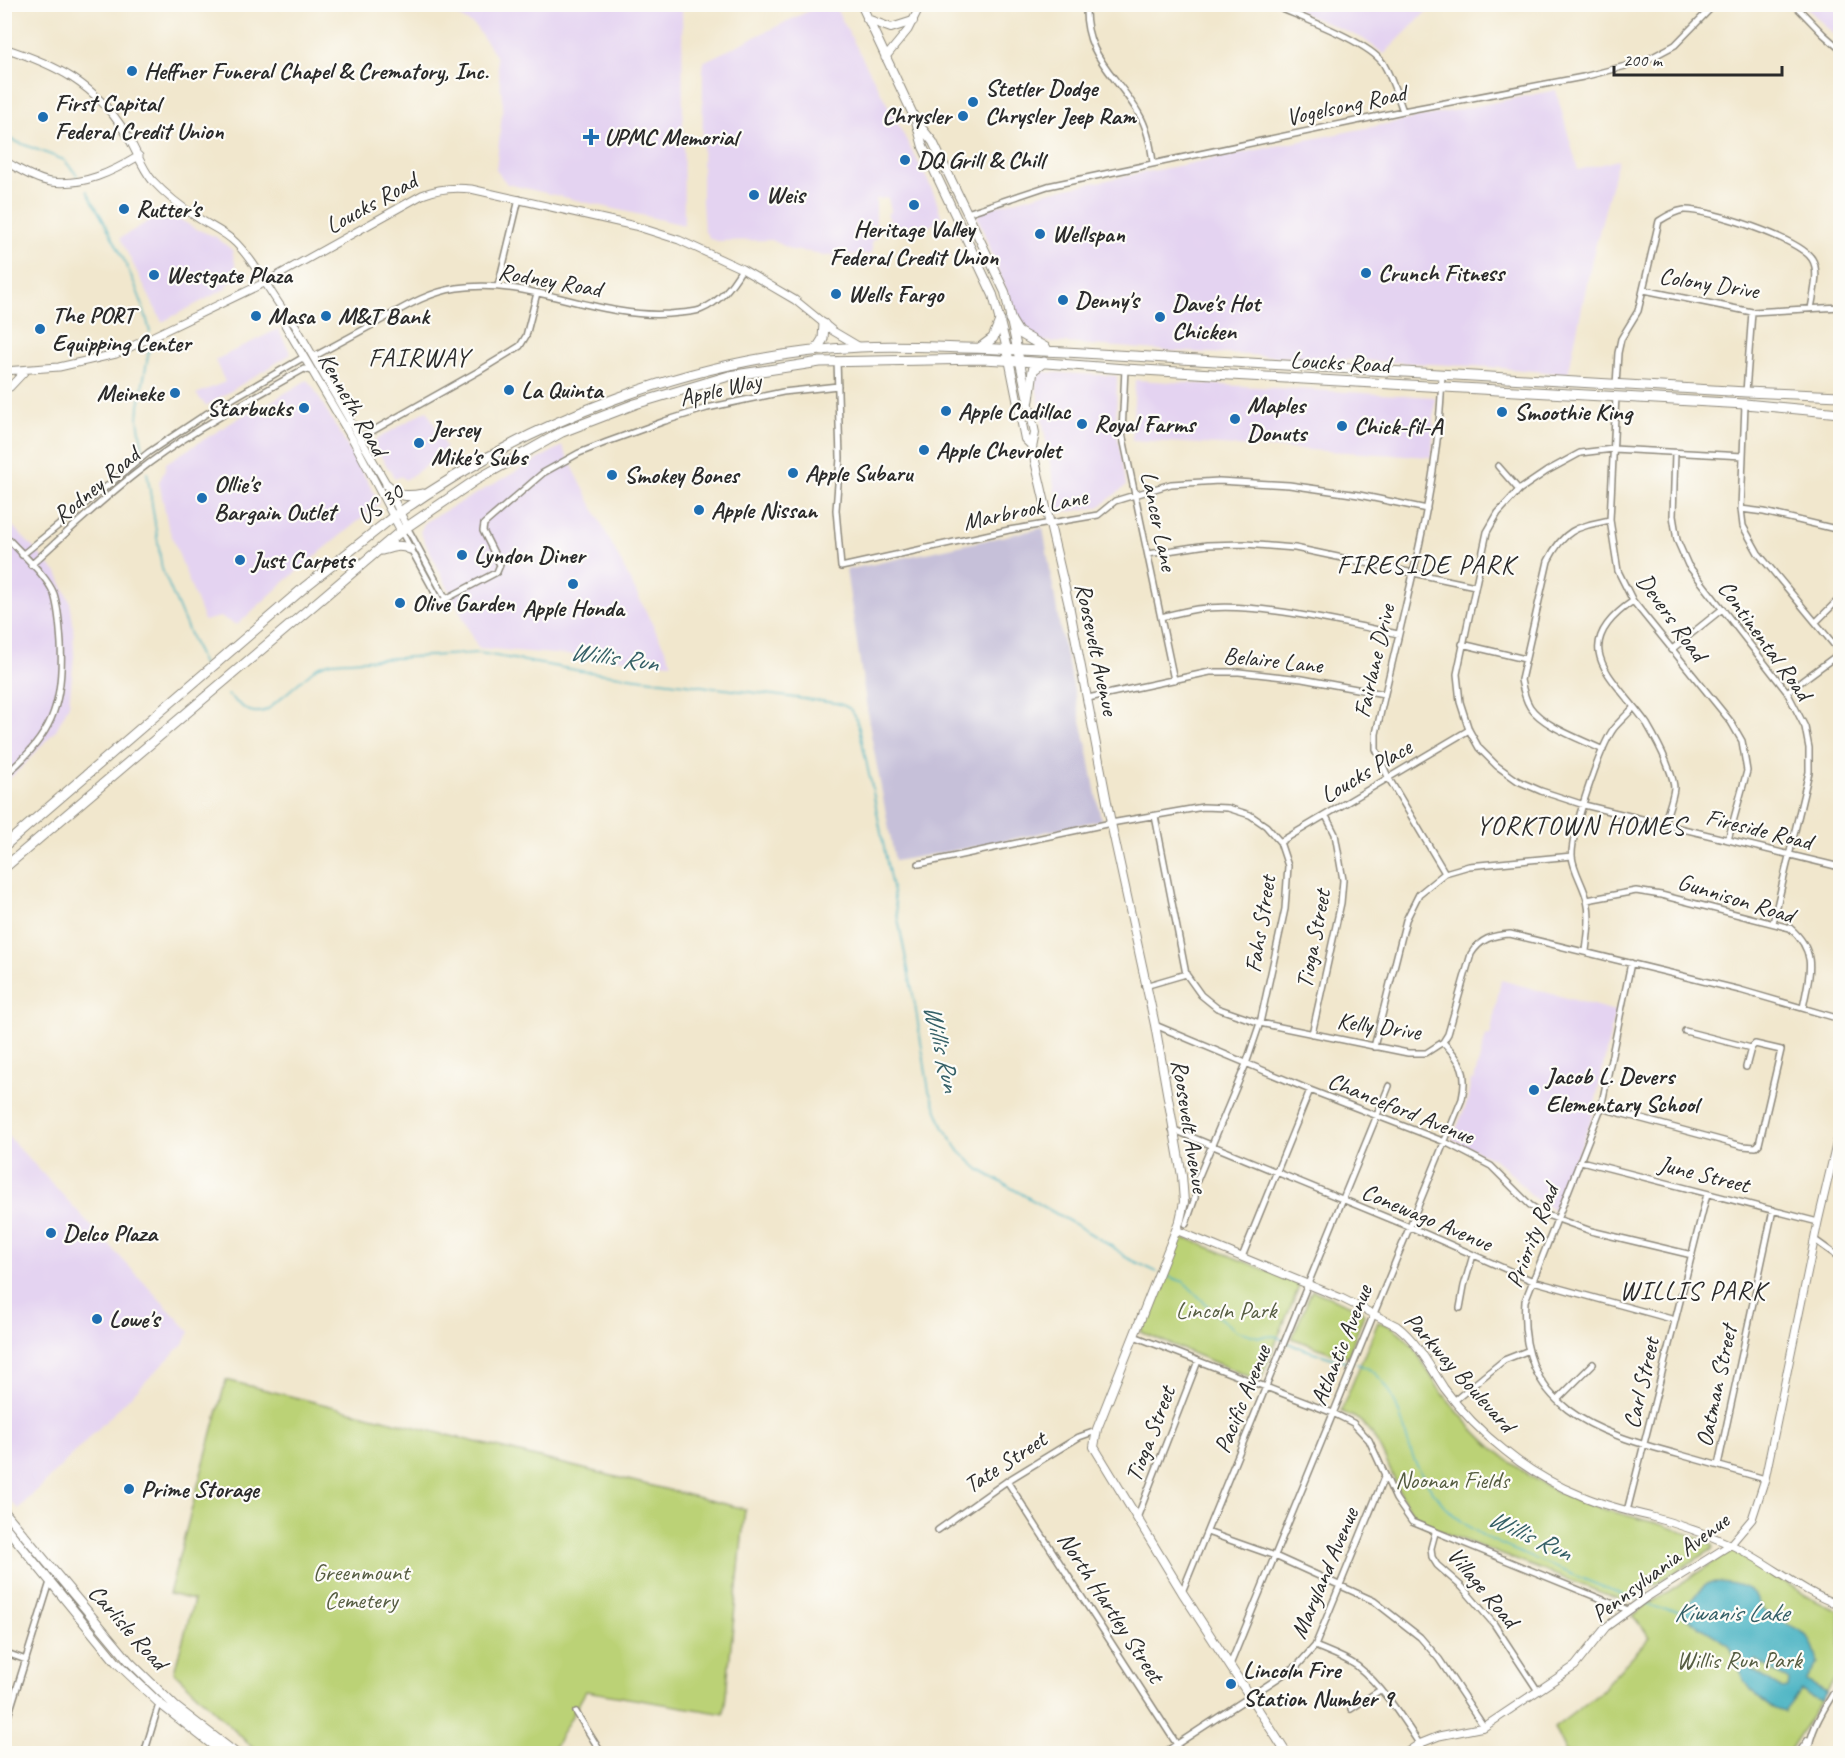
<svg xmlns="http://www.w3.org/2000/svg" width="1845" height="1758" viewBox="0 0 1845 1758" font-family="Caveat,sans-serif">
  <rect width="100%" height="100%" fill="#fdfcf7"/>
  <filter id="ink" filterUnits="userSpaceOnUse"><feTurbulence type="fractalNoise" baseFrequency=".0167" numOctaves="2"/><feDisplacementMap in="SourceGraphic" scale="12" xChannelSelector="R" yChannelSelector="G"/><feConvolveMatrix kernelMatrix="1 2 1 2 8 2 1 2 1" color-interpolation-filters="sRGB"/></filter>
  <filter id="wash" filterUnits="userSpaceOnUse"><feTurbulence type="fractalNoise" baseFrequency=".008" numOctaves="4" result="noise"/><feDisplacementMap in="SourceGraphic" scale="24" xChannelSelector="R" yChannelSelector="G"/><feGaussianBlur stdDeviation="1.35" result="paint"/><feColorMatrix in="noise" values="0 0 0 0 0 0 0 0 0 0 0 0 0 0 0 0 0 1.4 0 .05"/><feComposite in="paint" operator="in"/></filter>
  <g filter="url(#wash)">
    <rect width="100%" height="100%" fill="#f1e7cd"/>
    <path fill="#e4d3f1" d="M431,5H682L684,225L507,184L496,170L503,104L496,56L475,26L441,6Z
      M821,5H834L924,173L935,196L942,219L912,236L901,232H896L887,214L891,211L888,198L876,199V239L872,240V254L823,256L810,252L791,250L772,240L718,241L710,239L704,230L702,202L703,62Z
      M1285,5H1433L1384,54L1362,38Z
      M1804,5H1840V40L1809,10Z
      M1556,90L1578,170L1618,160L1592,259L1568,374L1491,367L1171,351L1039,341L1021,328L977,216L981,210L1047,192Z
      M166,211L194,228L216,237L232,250L238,276L226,286L227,288L162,322L120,238Z
      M278,329L291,354L206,406L196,394L225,382L215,360Z
      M1042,372L1117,376L1116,427L1126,486L1099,507L1059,513L1035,380Z
      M307,380L313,387L380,503L283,583L237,625L220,617L204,621L168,526L159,482L166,468V463L263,403L265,405Z
      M1135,380L1435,397L1432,457L1132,440Z
      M427,410L446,448L441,452L443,454L405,480L401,476L395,479L372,442Z
      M562,446L672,663L478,648L420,532L425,522Z
      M4,517L57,573L70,602L73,622L74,656L69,705L56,730L24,765L5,783Z
      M1501,980L1615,1011L1592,1118L1555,1210L1534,1198L1507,1169L1494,1159L1452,1139L1469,1098L1471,1079L1474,1080L1486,1035L1490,1036Z
      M5,1133L190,1332L184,1343L18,1509L4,1494Z"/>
    <path fill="#c6c0d9" d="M1043,528L1061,634L1086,742L1101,820L985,845L895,861L871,735L846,570Z"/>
    <path fill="#bbd276" stroke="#737e50" stroke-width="1.5" d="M1181,1239L1191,1240L1300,1284L1260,1381L1141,1332Z
      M1312,1290L1361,1310L1364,1314L1348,1356L1332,1353L1292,1338Z
      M1378,1322C1409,1328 1422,1364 1438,1387C1454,1408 1473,1431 1493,1448C1524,1475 1561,1497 1600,1508C1638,1519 1677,1526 1713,1545V1549L1626,1602L1424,1525C1392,1498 1391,1450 1361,1422C1356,1417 1347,1415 1341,1411Z
      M226,1380L745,1509L724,1714L586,1691L551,1753H258L174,1672L194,1600L169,1594Z
      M1735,1551L1815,1601L1840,1611V1671L1788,1753H1566L1554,1728L1597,1695L1650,1637L1632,1615L1720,1558Z"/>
    <path fill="#43b0c1" stroke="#376e76" stroke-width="1.5" fill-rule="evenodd" d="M1711,1582C1725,1582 1745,1583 1755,1595C1758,1600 1759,1607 1764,1611C1787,1630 1811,1622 1818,1663L1806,1681L1827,1692L1821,1701L1800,1691L1784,1712C1763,1707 1748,1690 1740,1670C1736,1661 1734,1652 1728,1644L1683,1616C1689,1602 1698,1589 1711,1582ZM1756,1660L1787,1679L1789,1681L1788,1688L1782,1689L1752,1670L1751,1664Z"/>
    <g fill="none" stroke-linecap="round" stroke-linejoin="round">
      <path stroke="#43b0c1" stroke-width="1.5" d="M4,137L64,160L77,175
        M87,191C112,236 139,282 150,332
        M143,450L138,420L139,406L149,350
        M147,472L162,569L203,665
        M228,695C242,706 249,717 267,710L317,667L331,662L479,653L581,671L836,703C840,704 846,706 850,709C860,716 866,767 871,782L915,1005L929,1091L944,1128L960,1152L980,1170L1081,1228L1116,1249L1125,1257L1157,1272
        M1161,1274L1184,1282L1221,1319L1237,1331L1259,1337L1275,1336L1295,1346L1335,1359L1352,1362
        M1357,1364C1396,1375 1401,1425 1413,1457C1418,1469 1426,1482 1434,1493C1463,1533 1504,1546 1548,1564C1578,1577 1607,1589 1637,1600
        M1644,1603L1659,1609L1685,1611
        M1832,1702L1840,1706"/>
    </g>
  </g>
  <g filter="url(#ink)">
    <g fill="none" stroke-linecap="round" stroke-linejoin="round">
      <defs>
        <path id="minor" d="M1086,4C1084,58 1116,73 1139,114C1148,129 1151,146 1153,163
          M1271,4C1299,17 1366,40 1383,63C1392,78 1397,95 1403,111
          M1794,4L1823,34L1840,49
          M967,213L1048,186L1403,111L1583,77L1645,61L1675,45L1715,4
          M498,286L519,199
          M1644,290L1752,312L1840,307
          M313,357C337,344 361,331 385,318C408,305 430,292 457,288C529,277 597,319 669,314C678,313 691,313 700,310C720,302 731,287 742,269
          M837,360L840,458L836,510L841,567L1009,530L1098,515L1115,501L1171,484L1219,481L1289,485L1359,495L1427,509
          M1125,369L1122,433L1174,680
          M1442,373C1439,496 1401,615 1376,734V749L1388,777L1445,873
          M1616,385L1618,353L1621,339L1638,311L1659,221C1667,216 1675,211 1684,210C1708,209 1800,239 1812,259C1820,271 1813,295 1811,309
          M1746,392L1752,312
          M1616,396L1610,520L1618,571L1633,601L1731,722L1742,741L1747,771L1728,840
          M1745,404L1741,509L1743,526L1758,553L1840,652
          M360,438L479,371L520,346L526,336L537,293
          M1675,453L1673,516L1677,540L1688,565L1787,692L1805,727L1809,748V772L1773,923
          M1743,456L1613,449L1580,453L1547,471L1519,490L1498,513L1487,532L1457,674L1460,702L1469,730L1479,748L1497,766L1518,781L1541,791L1584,805L1840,867
          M1498,466L1519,490
          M1741,509L1764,512L1840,530
          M407,527L446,599
          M401,531L440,602L497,572L500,565L483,531L484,524L543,473L579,453L607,442L665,421L707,408L783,392L838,386
          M4,534C19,552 46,574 54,594C59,610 60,628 61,644C64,705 51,737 4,776
          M1148,554L1207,545L1245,544L1295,548L1475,586
          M22,555L149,452L206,414L304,357
          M31,565C65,534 99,502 135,474C184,435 241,405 295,374L304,369L312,371
          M1633,601C1564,648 1615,678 1647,724C1654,736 1661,749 1666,761C1669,769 1674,779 1674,788C1673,799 1667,813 1664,824
          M1161,617C1173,614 1185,611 1197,609C1258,601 1339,623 1399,634
          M1816,622L1840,598
          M1462,644L1525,659
          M1671,650L1721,610
          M1787,692L1840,653
          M1088,698L1210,672H1239L1302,679L1384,694
          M1603,750C1581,739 1544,727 1530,707C1525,699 1523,690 1521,680L1548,561C1564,529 1577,527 1610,520
          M1155,816L1186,974L1201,995L1217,1008L1260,1023L1408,1053H1426L1443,1042L1448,1034L1471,954C1480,939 1493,935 1510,934L1740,990L1840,1019
          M1280,842L1469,730
          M919,864L1111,823L1203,807L1228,808L1250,815L1266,826L1280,842L1288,866L1285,909L1260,1023L1246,1064L1196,1183L1195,1198L1186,1224
          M1587,900L1636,891L1661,895L1790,928C1819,953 1809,975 1803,1008
          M1586,951C1588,934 1591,917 1587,900C1584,886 1573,870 1572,856C1571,833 1600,747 1614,728C1620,721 1627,715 1633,708
          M1631,963L1601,1108L1525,1301C1518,1408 1594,1432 1681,1455C1709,1463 1737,1471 1765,1479
          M1145,986L1186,974
          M1155,1025L1310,1090L1445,1142L1491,1166L1530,1205L1544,1214L1591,1231L1692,1255
          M1685,1031L1751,1048L1746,1067
          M1312,1034L1341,903L1343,880L1335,834L1326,816
          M1374,1047L1406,920L1419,894L1445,873L1469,866L1572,856
          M1601,1108L1742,1146L1756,1147L1759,1144L1781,1050L1755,1044L1751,1048
          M1172,1129L1410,1227L1533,1281L1675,1320
          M1581,1161L1818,1222
          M1815,1240L1840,1258
          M1242,1257L1310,1090
          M1460,1308L1464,1286L1473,1255
          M1134,1336L1333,1413L1353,1423L1369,1440L1396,1499L1412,1522L1628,1610
          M1557,1400L1593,1364
          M1454,1401L1504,1360L1527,1351
          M1718,1465L1773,1210
          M1007,1481L1183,1754
          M1627,1511L1707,1194
          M1137,1518L1198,1361
          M938,1530L1007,1481L1079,1437L1096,1431
          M1207,1532L1275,1556L1374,1601L1420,1637L1439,1659L1484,1727
          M1435,1533L1431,1548L1432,1557L1437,1565L1462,1587L1494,1624L1538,1691
          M1182,1592L1389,1086
          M1315,1646C1329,1652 1344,1657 1357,1666C1385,1688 1406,1724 1426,1754
          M4,1652L26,1660
          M1230,1665L1462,1099C1468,1072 1462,1062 1443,1042
          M1351,1709L1380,1690
          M576,1712L602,1754
          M4,1729L50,1582
          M144,1754L160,1701
          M1162,1754L1298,1665L1315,1646L1385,1475
          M1798,1754L1808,1740
          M1808,1754C1810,1727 1827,1705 1840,1682"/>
        <path id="tertiary" d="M4,48C57,65 95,84 125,132C135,147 141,167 152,180C166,195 181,207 198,218C210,226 225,232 236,243C260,267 272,300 295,325L387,485L407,527
          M885,58L908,30L921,4
          M4,161C18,168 35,180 51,182C84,186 112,172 139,156
          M284,313L285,325L354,442L401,531
          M4,371L59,367L116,354L266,282L422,195C439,188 454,187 471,189L635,226L679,240L742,269L795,300L833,331L860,347
          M4,381L10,387L25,371
          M1176,1230L1341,1298L1397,1326C1418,1342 1430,1367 1444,1388C1461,1411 1481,1432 1504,1450C1527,1469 1554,1485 1582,1496C1605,1506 1628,1511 1652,1517C1678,1524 1704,1533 1729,1544C1768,1561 1800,1592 1840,1605
          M1404,1754L1419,1744L1439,1736L1484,1727L1575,1666L1606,1627L1647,1597L1730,1545L1752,1519L1765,1479L1818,1222L1840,1128"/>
        <path id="secondary" d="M861,4L916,121L923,147L993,295L1007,349L1025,439L1032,446
          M867,19L891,28L913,21
          M916,121L933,142L1005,292L1035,433L1032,448L1070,610L1111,823L1155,1025L1182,1176L1184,1202L1180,1220L1097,1429L1094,1447L1182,1592L1287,1754"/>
        <path id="primary" d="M4,1511L129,1661L176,1707L237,1754
          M4,1525L116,1662L159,1703L224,1754"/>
        <path id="trunk" d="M1010,319L1018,332L1046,348
          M981,347L993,338L1000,321
          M816,350L823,339L824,324
          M1029,400L1033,370L1044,362
          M387,485C399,497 407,497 423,494
          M393,517C529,420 692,356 860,347C895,345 929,347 964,348C1048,350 1132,356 1216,361C1393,371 1569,382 1746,392L1840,396
          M401,531L476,480L562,432L635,404L729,376L820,362L983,359L1020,361L1125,369L1745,404L1840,413"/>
        <path id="motorway" d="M382,550C392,547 400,544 410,549
          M4,846L306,586L393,517
          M4,868L401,531"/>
      </defs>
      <use href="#minor" stroke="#8e897c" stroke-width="8"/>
      <use href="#tertiary" stroke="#8e897c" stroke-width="9"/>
      <use href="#secondary" stroke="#8e897c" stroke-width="10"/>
      <use href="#primary" stroke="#8e897c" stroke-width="10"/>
      <use href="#trunk" stroke="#8e897c" stroke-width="11"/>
      <use href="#motorway" stroke="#8e897c" stroke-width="11"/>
      <use href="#minor" stroke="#fff" stroke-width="5"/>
      <use href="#tertiary" stroke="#fff" stroke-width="7"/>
      <use href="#secondary" stroke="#fff" stroke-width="8"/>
      <use href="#primary" stroke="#fff" stroke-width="8"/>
      <use href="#trunk" stroke="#fff" stroke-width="9"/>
      <use href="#motorway" stroke="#fff" stroke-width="9"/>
    </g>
  </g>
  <g fill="#1f6fb2" stroke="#fdfcf7" stroke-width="2">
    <circle cx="132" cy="71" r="6"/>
    <circle cx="973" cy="102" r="6"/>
    <circle cx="963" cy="116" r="6"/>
    <circle cx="43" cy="117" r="6"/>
    <path d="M588 128h6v6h6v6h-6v6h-6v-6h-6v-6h6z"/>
    <circle cx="905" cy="160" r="6"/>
    <circle cx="754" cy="195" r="6"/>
    <circle cx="914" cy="205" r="6"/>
    <circle cx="124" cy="209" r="6"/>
    <circle cx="1040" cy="234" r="6"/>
    <circle cx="1366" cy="273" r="6"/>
    <circle cx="154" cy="275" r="6"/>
    <circle cx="836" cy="294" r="6"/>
    <circle cx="1063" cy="300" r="6"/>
    <circle cx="256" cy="316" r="6"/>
    <circle cx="326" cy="316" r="6"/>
    <circle cx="1160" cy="317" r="6"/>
    <circle cx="40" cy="329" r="6"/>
    <circle cx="509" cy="390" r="6"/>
    <circle cx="175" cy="393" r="6"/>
    <circle cx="304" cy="408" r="6"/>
    <circle cx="946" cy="411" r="6"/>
    <circle cx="1502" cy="412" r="6"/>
    <circle cx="1235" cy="419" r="6"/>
    <circle cx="1082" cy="424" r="6"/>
    <circle cx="1342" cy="426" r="6"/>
    <circle cx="419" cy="443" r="6"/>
    <circle cx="924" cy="450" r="6"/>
    <circle cx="793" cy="473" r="6"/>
    <circle cx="612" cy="475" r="6"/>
    <circle cx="202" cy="498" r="6"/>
    <circle cx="699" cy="510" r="6"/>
    <circle cx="462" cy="555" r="6"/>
    <circle cx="240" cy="560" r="6"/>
    <circle cx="573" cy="584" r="6"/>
    <circle cx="400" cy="603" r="6"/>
    <circle cx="1534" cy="1090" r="6"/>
    <circle cx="51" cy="1233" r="6"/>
    <circle cx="97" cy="1319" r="6"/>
    <circle cx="129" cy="1489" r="6"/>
    <circle cx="1231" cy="1684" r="6"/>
  </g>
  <g text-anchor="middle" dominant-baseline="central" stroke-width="4.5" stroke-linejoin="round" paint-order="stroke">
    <g font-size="24" font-weight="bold" fill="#2b2b2b" stroke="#fdfcf7" text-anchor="start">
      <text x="144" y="71">Heffner Funeral Chapel &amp; Crematory, Inc.</text>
      <text x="985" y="88">Stetler Dodge<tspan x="985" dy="28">Chrysler Jeep Ram</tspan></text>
      <text x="55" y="103">First Capital<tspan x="55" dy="28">Federal Credit Union</tspan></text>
      <text x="951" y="116" text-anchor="end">Chrysler</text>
      <text x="604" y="137">UPMC Memorial</text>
      <text x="917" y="160">DQ Grill &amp; Chill</text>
      <text x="766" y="195">Weis</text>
      <text x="136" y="209">Rutter's</text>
      <text x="914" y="229" text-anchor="middle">Heritage Valley<tspan x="914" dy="28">Federal Credit Union</tspan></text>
      <text x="1052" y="234">Wellspan</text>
      <text x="1378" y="273">Crunch Fitness</text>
      <text x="166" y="275">Westgate Plaza</text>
      <text x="848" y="294">Wells Fargo</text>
      <text x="1075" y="300">Denny's</text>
      <text x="1172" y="303">Dave's Hot<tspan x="1172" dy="28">Chicken</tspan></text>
      <text x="52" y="315">The PORT<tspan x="52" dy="28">Equipping Center</tspan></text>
      <text x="268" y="316">Masa</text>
      <text x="338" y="316">M&amp;T Bank</text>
      <text x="521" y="390">La Quinta</text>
      <text x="163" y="393" text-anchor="end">Meineke</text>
      <text x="1247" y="405">Maples<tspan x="1247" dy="28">Donuts</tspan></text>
      <text x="292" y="408" text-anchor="end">Starbucks</text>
      <text x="958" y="411">Apple Cadillac</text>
      <text x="1514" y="412">Smoothie King</text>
      <text x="1094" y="424">Royal Farms</text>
      <text x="1354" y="426">Chick-fil-A</text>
      <text x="431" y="429">Jersey<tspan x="431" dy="28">Mike's Subs</tspan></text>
      <text x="936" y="450">Apple Chevrolet</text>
      <text x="805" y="473">Apple Subaru</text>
      <text x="624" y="475">Smokey Bones</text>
      <text x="214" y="484">Ollie's<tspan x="214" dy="28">Bargain Outlet</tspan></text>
      <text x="711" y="510">Apple Nissan</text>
      <text x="474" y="555">Lyndon Diner</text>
      <text x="252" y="560">Just Carpets</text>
      <text x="412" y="603">Olive Garden</text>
      <text x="573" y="608" text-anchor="middle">Apple Honda</text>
      <text x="1546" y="1076">Jacob L. Devers<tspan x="1546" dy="28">Elementary School</tspan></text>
      <text x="63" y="1233">Delco Plaza</text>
      <text x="109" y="1319">Lowe's</text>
      <text x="141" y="1489">Prime Storage</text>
      <text x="1243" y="1670">Lincoln Fire<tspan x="1243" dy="28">Station Number 9</tspan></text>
    </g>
    <g font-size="24" fill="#2b2b2b" stroke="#fdfcf7">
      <text transform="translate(1346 105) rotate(-12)">Vogelsong Road</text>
      <text transform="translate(371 203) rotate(-29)">Loucks Road</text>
      <text transform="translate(550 280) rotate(10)">Rodney Road</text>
      <text transform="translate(1709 283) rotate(9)">Colony Drive</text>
      <text transform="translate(1340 362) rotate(3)">Loucks Road</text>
      <text transform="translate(720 389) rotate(-13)">Apple Way</text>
      <text transform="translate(353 404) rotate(60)">Kenneth Road</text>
      <text transform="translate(96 485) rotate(-40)">Rodney Road</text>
      <text transform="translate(380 504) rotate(-37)">US 30</text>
      <text transform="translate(1025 509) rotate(-12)">Marbrook Lane</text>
      <text transform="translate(1159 521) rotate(78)">Lancer Lane</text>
      <text transform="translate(1672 617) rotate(54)">Devers Road</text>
      <text transform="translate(1765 640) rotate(54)">Continental Road</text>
      <text transform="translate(1097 649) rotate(78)">Roosevelt Avenue</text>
      <text transform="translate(1273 660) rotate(6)">Belaire Lane</text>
      <text transform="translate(1374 661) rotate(-77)">Fairlane Drive</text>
      <text transform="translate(1366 771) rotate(-31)">Loucks Place</text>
      <text transform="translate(1759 829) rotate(14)">Fireside Road</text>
      <text transform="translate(1736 898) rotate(17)">Gunnison Road</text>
      <text transform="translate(1260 924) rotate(-81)">Fahs Street</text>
      <text transform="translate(1313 939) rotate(-79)">Tioga Street</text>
      <text transform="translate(1379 1026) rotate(8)">Kelly Drive</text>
      <text transform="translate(1401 1108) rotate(22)">Chanceford Avenue</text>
      <text transform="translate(1190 1126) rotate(81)">Roosevelt Avenue</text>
      <text transform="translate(1704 1174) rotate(14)">June Street</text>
      <text transform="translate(1427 1217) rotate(23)">Conewago Avenue</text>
      <text transform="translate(1532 1236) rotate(-69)">Priority Road</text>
      <text transform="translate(1341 1345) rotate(-68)">Atlantic Avenue</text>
      <text transform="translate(1460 1372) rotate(48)">Parkway Boulevard</text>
      <text transform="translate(1641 1383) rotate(-77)">Carl Street</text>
      <text transform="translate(1716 1386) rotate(-78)">Oatman Street</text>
      <text transform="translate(1242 1399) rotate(-68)">Pacific Avenue</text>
      <text transform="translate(1150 1434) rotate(-69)">Tioga Street</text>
      <text transform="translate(1005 1462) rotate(-33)">Tate Street</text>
      <text transform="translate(1660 1567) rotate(-37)">Pennsylvania Avenue</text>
      <text transform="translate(1324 1573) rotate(-67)">Maryland Avenue</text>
      <text transform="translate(1483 1587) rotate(50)">Village Road</text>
      <text transform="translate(1111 1607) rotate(57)">North Hartley Street</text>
      <text transform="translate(128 1627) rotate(48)">Carlisle Road</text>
    </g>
    <g font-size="24" fill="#565d42" stroke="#fdfcf7">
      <text x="1226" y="1310">Lincoln Park</text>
      <text x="1452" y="1480">Noonan Fields</text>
      <text x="361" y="1572">Greenmount<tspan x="361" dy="28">Cemetery</tspan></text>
      <text x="1739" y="1660">Willis Run Park</text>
    </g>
    <g font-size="26" letter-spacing="1.5" fill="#2b2b2b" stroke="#fdfcf7">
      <text x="419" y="357">FAIRWAY</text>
      <text x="1426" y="564">FIRESIDE PARK</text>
      <text x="1581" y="825">YORKTOWN HOMES</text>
      <text x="1693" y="1290">WILLIS PARK</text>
    </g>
    <g font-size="26" font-style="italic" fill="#356067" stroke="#fdfcf7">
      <text transform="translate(614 657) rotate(8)">Willis Run</text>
      <text transform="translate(942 1048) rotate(77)">Willis Run</text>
      <text transform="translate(1530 1535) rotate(25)">Willis Run</text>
      <text x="1731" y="1612">Kiwanis Lake</text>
    </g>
  </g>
  <rect width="1845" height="1758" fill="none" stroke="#fdfcf7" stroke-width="24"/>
  <path d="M1614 66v9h168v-9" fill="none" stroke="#2b2b2b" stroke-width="3"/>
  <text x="1623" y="66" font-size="18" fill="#2b2b2b" stroke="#fdfcf7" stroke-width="4.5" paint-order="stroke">200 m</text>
</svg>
